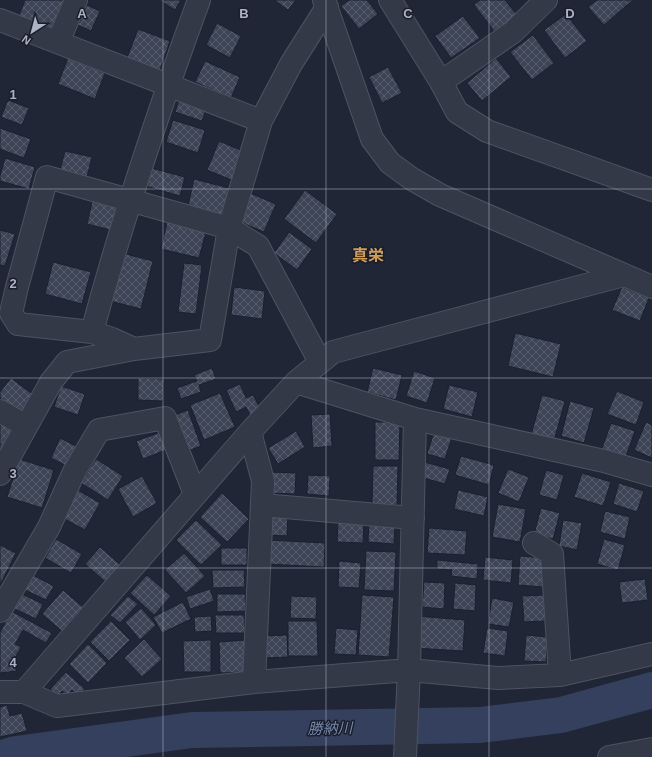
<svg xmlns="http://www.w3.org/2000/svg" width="652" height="757" viewBox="0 0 652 757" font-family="Arial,'Noto Sans JP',sans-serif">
  <defs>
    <pattern id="building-cross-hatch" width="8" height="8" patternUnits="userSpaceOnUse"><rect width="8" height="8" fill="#3c4456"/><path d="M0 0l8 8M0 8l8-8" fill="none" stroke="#565d6d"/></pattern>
  </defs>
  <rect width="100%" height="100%" fill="#202635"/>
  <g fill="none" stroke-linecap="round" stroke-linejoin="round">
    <path stroke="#34405d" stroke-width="36" d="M6,757L16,754L192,730L480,725L561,715L652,690"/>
  </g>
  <path fill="url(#building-cross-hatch)" stroke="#1b202d" d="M25,0H68L57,31L19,16Z
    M159,0H181L175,10Z
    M274,0H296L288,10Z
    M349,0H367L378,14L359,29L341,6Z
    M480,0H505L517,15L495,32L474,5Z
    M597,0H633L604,25L588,7Z
    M87,5L100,11L91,31L78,25Z
    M566,14L587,41L565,58L544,30Z
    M463,16L480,38L451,58L435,36Z
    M217,23L241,36L230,58L206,45Z
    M138,29L170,41L160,70L127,58Z
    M533,35L554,63L532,80L510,52Z
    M68,58L105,73L95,99L58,84Z
    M496,58L511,77L482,101L467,83Z
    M205,61L240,77L231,98L195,82Z
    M388,67L402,93L382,103L369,77Z
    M180,97L207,107L202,121L175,112Z
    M8,100L29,108L22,125L1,117Z
    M173,120L205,130L198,153L166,142Z
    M0,128L31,139L24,158L0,149Z
    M219,141L245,152L234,181L207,170Z
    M65,151L92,157L86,181L59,174Z
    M5,158L35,167L29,189L0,181V176Z
    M147,167L185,177L180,196L142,185Z
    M194,179L233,189L226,216L188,206Z
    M305,190L337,214L316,243L284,219Z
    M250,193L276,204L264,232L238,221Z
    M93,198L117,203L111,230L87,224Z
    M167,222L206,232L199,258L161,249Z
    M0,230L15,234L5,266L0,265Z
    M289,232L312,249L297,270L274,253Z
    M122,253L153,261L141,309L110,301Z
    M53,262L91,272L82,304L45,294Z
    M184,263L202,265L196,314L178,312Z
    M234,287L265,291L262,319L231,315Z
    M622,287L649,298L640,321L612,310Z
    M515,333L561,344L553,377L508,366Z
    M212,368L216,379L199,385L201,392L181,399L177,388L197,381L194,375Z
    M373,368L402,375L396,400L367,392Z
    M414,371L435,378L427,403L406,396Z
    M11,378L35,396L22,414L0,398V392Z
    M138,378L164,379L163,401L138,400Z
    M240,384L246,398L253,395L261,410L250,415L246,407L236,412L226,390Z
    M449,385L478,392L472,417L443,409Z
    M61,386L85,394L78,415L54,407Z
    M617,391L644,402L636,425L607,414Z
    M220,393L235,427L204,440L190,405Z
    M542,395L565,401L554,441L531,435Z
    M570,401L594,408L584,443L561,436Z
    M188,410L201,446L185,452L172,416Z
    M330,414L332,446L313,448L311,415Z
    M0,419L17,431L3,452L0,450Z
    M375,422H400L399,460H375Z
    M646,422L652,425V458L634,450Z
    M611,423L635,431L625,459L601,451Z
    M435,429L453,434L445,459L427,454Z
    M164,431L171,448L143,459L136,441Z
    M296,431L305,447L278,464L268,448Z
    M60,438L78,447L69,467L51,458Z
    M461,456L494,465L489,485L455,475Z
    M19,459L54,470L42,508L7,497Z
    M96,459L123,476L108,500L81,483Z
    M424,462L450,469L445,484L420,477Z
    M373,466H398L397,505L372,504Z
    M508,469L529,477L519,502L498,493Z
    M546,470L564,475L557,500L539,495Z
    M270,472L296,473L295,494L270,493Z
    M582,473L611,482L603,506L574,497Z
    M308,475L330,476L329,496L307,494Z
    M142,476L157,503L133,517L118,489Z
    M619,483L644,491L637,512L613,504Z
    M76,489L100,503L85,530L61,517Z
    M458,490L488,497L484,516L454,509Z
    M222,493L249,519L227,542L200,517Z
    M498,504L526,509L520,542L492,537Z
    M541,508L560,513L553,539L534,534Z
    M605,511L630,517L625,539L600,532Z
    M268,512L288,513L287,536L266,535Z
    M196,520L222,545L201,565L176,540Z
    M338,520L364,521L363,543L337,542Z
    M563,520L582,523L577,550L559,546Z
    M369,521L395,522L394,544L368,542Z
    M429,528L467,531L465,555L427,553Z
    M56,539L82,554L71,573L45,558Z
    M604,539L625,545L618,570L597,564Z
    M268,540L325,543L324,567L266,564Z
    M0,545L16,553L0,585Z
    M100,547L123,567L108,584L85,564Z
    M221,548H247V565H221Z
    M366,551L396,552L394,591L364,590Z
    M184,553L205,576L186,593L165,570Z
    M520,556L545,558L543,587L518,585Z
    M485,557L513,560L511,583L483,580Z
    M437,560L478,564L477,579L451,576L452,570L437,569Z
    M339,561L361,563L359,588L338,587Z
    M212,570H244L245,587L213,588Z
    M31,574L54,586L46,600L23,589Z
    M147,575L171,596L154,615L130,593Z
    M645,579L648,600L622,603L619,582Z
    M424,582L445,583L444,609L422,607Z
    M455,583L476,585L475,611L453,609Z
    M210,589L214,601L190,609L186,597Z
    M63,590L84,608L63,632L42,614Z
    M20,593L43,604L36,619L13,608Z
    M217,594H245L246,611L217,612Z
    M362,595L394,597L389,657L358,655Z
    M544,595L545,621L524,622L522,596Z
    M128,596L138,604L120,623L110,615Z
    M291,596L317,597L316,619L290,618Z
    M492,598L514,602L509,627L488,624Z
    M183,602L191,619L162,633L153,617Z
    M141,608L156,625L140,640L125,622Z
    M11,611L52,633L46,643L23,630L15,644L21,647L12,663L17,671L0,673V633Z
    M215,615H244L245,633H216Z
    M211,616L212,631L195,632L194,617Z
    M416,616L465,620L463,651L414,648Z
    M111,621L130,640L109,661L90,642Z
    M288,621H317L318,656H288Z
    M336,628L358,630L356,655L334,654Z
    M487,628L508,631L505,656L483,653Z
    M287,635L288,657L262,658L261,636Z
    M526,635L548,637L546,662L524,661Z
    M144,639L162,659L142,677L124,658Z
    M211,640V672H184L183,641Z
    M246,640L248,672L220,673L219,642Z
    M88,644L107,663L88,683L69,664Z
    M66,672L85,689L78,695L72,690L67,695L62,691L57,696L50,689Z
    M7,705L10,716L22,713L27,731L0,737V707Z"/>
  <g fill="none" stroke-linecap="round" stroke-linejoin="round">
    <defs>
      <path id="minor" d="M324,0L372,139L390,163L412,179L440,195L652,287
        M390,0L441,82L457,112L487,131L652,190
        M0,20L261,121
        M58,42L76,0
        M441,82L513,32L546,0
        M92,332C122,220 159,109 199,0
        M134,349L112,339L92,332L18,324L11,313L17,287L47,177L229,228L258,246L320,362
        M296,382L415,419L604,461L652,475
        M0,411L26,426
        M250,432L263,481L254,682
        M0,474L51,382L67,362L134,349L210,340L229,228L261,121L291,64L327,7
        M262,505L413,518
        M534,543L552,554L560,675
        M0,611L49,527L74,472L99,430L165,418L195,494
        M0,692H24L57,706L254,682L409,670L498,678L560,675L652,654
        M24,692L250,432L296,382L333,352L624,275
        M405,757L409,670L415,419
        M609,757L652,749"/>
    </defs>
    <use href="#minor" stroke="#4e5361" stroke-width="24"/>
    <use href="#minor" stroke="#333946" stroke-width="22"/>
  </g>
  <path fill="none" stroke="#adb3c3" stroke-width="1" stroke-opacity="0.55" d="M163,0V757M326,0V757M489,0V757M0,189H652M0,378H652M0,568H652"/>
  <g text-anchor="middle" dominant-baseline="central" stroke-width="3" stroke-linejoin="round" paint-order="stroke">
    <g font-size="15" font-style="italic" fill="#7686ab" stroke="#191e2a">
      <text transform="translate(330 728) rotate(-1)">勝納川</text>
    </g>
    <g font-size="16" font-weight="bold" fill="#cf9c5c" stroke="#191e2a">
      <text x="368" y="255">真栄</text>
    </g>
  </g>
  <g font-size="13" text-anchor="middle" font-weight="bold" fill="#adb3c3" stroke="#191e2a" stroke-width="3" stroke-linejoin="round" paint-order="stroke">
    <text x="82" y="18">A</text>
    <text x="244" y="18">B</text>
    <text x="408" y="18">C</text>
    <text x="570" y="18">D</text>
    <text x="13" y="99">1</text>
    <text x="13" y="288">2</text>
    <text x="13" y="478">3</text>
    <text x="13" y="667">4</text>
  </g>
  <g transform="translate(32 32) rotate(216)" stroke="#191e2a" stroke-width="3" paint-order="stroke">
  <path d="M0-3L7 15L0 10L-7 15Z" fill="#adb3c3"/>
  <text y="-6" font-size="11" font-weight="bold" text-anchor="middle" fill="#adb3c3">N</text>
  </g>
</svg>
